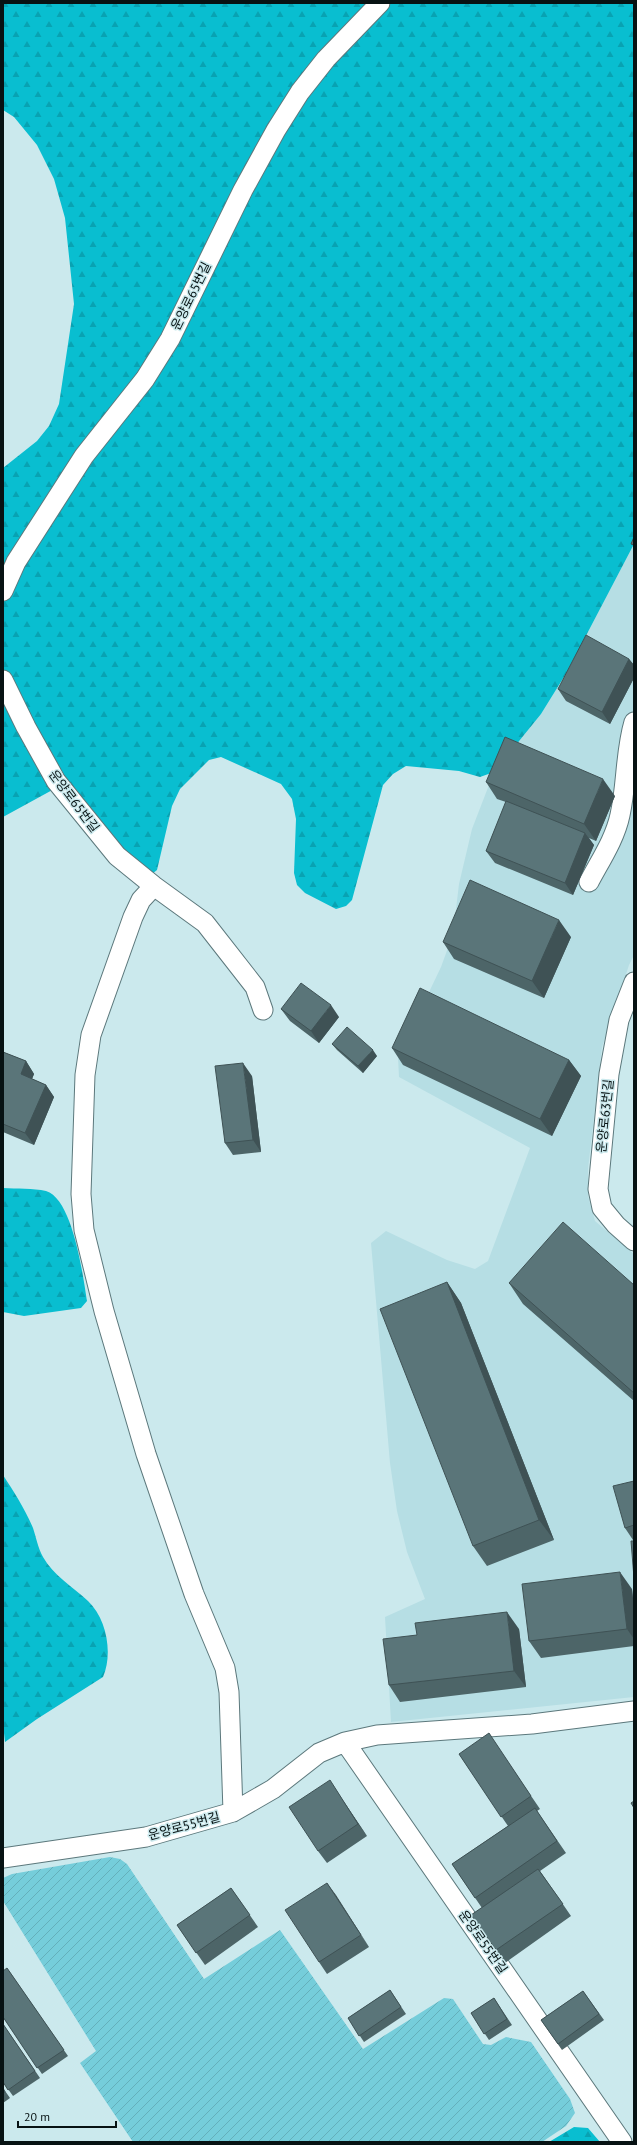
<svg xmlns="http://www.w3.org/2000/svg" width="637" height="2145" viewBox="0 0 637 2145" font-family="'PT Sans','Noto Sans KR',sans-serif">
  <defs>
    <pattern id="forest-firs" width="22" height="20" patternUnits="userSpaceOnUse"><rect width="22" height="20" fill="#09bed0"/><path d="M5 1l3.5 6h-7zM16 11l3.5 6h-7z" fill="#08a2b2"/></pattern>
    <pattern id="garden-furrows" width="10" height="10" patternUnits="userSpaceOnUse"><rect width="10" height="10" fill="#75cdda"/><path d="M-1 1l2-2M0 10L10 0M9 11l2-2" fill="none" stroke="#64afba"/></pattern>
  </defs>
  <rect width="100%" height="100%" fill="#cbe9ed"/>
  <path fill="#b6dee4" d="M634,544V955L629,965L602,1047L588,1169V1196L595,1221L634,1254V1697L391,1722L385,1617L425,1599L407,1552L397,1511L390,1463L371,1243L386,1231L447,1260L475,1269L488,1261L530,1148L399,1077L398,1057L441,967L453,934L459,884L472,829L494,772L541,714L567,672Z"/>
  <path fill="url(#forest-firs)" d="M3,3H634V544L567,672L541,714L494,772L480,777L459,771L406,766L393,774L383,785L352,900L346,906L336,909L305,893L297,885L294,873L296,819L292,799L281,784L221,757L209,760L180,789L172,806L157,870L152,874L147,873L56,788L3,817V468L37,441L49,426L59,404L74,304L65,218L54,179L37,145L14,117L3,110Z
    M3,1188C17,1189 33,1188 46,1191C73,1199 83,1276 87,1301L81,1308L24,1316L3,1312Z
    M3,1475C14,1492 25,1509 33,1528C36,1537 38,1548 43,1557C53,1575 73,1587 88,1601C107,1619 113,1654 103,1677L37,1719L5,1742L3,1724Z
    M574,2127L588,2128L600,2142H549Z"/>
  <path fill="url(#garden-furrows)" d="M110,1857L120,1859L127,1864L204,1979L280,1930L363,2049L444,1998L453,1999L483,2044L491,2045L506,2037L531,2042L570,2099L575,2113L566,2126L542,2142H133L80,2063L96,2051L3,1901V1878L12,1874Z"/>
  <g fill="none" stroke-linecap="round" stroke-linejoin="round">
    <defs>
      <path id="service" d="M3,591L16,562L84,456L145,379L170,339L243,190L276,130L300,92L326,59L380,3
        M3,680L26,727L56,781L117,856L154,886L205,923L255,987L263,1010
        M589,882C600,861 615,839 620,815C627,784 625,752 634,722
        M154,886L141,900L133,917L91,1035L85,1075L81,1194L84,1230L104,1311L146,1454L194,1594L225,1668L229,1692L233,1812
        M634,982L619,1020L609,1074L598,1189L602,1208L616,1225L634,1241
        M345,1742L622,2142
        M3,1858L146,1837L233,1812L273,1789L319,1753L345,1742L377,1735L532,1724L634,1711"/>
    </defs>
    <use href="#service" stroke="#5c787c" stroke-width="21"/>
    <use href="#service" stroke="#fff" stroke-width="19"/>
  </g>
  <path fill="#4d6568" d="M629,659L634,665V678L610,724L566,701L558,689Z
    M486,782L615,796L596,841L589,838L594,845L573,895L495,863L486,851L506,802L497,799Z
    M571,937L544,998L454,959L443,942Z
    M281,1009L339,1017L319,1043L290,1021Z
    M332,1044L377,1056L363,1073L337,1050Z
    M392,1048L569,1060L581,1076L552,1136L403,1065Z
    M3,1052L26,1061L34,1074L32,1079L46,1085L54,1097L34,1145L3,1132Z
    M252,1076L261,1152L233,1155L225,1143Z
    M447,1282L461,1303L554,1540L487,1566L473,1546Z
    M509,1283L634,1285V1401L523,1304Z
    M634,1481V1540H633L625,1528Z
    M632,1589L634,1608V1646L541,1658L529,1641Z
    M519,1629L526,1687L400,1702L389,1685L417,1635Z
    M497,1746L540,1809L537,1811L566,1853L540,1871L571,1916L505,1963L471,1915L482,1908L452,1864L508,1826L459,1754Z
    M338,1793L367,1836L327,1863L318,1851Z
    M327,1883L369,1947L327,1974L319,1962Z
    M231,1888L258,1927L205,1965L177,1925Z
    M7,1968L68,2056L42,2074L3,2017Z
    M390,1990L406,2014L364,2042L348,2018Z
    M583,1991L604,2020L562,2050L541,2020Z
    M494,1998L512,2025L489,2040L471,2013Z
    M3,2024L40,2078L13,2096L3,2082Z
    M3,2088L10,2098L3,2103Z"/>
  <path fill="#3f5255" d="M629,659L634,665V678L610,724L602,712Z
    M603,779L615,796L596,841L584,824Z
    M585,833L594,845L573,895L565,883Z
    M559,920L571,937L544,998L532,981Z
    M331,1005L339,1017L319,1043L311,1031Z
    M373,1050L377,1056L363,1073L358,1066Z
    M569,1060L581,1076L552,1136L540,1119Z
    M26,1061L34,1074L29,1086L21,1074Z
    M243,1063L252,1076L261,1152L253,1140Z
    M46,1085L54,1097L34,1145L25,1133Z
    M447,1282L461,1303L554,1540L539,1520Z
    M620,1572L632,1589L634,1608V1639L627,1629Z
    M507,1612L519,1629L526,1687L514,1671Z
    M330,1780L338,1793L367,1836L358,1824Z
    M327,1883L336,1895L369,1947L361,1935Z"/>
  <path fill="#5a7579" stroke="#3f5255" d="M634,537V545L631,544Z
    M586,635L629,659L602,712L558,689Z
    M505,737L603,779L584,824L486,782Z
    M506,801L585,833L565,883L486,851Z
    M470,880L559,920L532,981L443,942Z
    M301,983L331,1005L311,1031L281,1009Z
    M420,988L569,1060L540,1119L392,1048Z
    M347,1027L373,1050L358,1066L332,1044Z
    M3,1052L26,1061L21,1074L46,1085L25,1133L3,1124Z
    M243,1063L253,1140L225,1143L215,1066Z
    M563,1222L634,1285V1393L509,1283Z
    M447,1282L539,1520L473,1546L380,1309Z
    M634,1481V1525L625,1528L613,1486Z
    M631,1541H634V1578Z
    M620,1572L627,1629L529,1641L522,1584Z
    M507,1612L514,1671L389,1685L383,1639L417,1635L415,1623Z
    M489,1733L531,1796L501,1817L459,1754Z
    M330,1780L358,1824L318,1851L289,1807Z
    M634,1801V1808L631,1803Z
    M535,1808L557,1841L475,1898L452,1864Z
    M538,1869L563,1904L496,1950L471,1915Z
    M327,1883L361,1935L319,1962L285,1910Z
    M231,1888L250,1915L196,1953L177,1925Z
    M7,1968L64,2050L37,2068L3,2017V1971Z
    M390,1990L401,2007L359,2036L348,2018Z
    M583,1991L599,2014L558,2044L541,2020Z
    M494,1998L507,2019L484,2034L471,2013Z
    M3,2024L35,2071L8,2090L3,2082Z
    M3,2088L5,2092L3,2093Z"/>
  <g text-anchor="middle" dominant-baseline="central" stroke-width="3" stroke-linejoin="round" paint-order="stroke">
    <g font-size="13" fill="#071213" stroke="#cbe9ed">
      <text transform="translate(191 296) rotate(-64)">운양로65번길</text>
      <text transform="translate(74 801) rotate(53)">운양로65번길</text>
      <text transform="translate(605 1116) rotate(-84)">운양로63번길</text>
      <text transform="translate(184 1826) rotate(-15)">운양로55번길</text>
      <text transform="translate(483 1942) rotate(55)">운양로55번길</text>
    </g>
  </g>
  <rect width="637" height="2145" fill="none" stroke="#071213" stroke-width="8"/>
  <path d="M18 2121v6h98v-6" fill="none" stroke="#071213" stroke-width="2"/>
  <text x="24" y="2121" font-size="12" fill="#071213" stroke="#cbe9ed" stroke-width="3" paint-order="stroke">20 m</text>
</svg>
